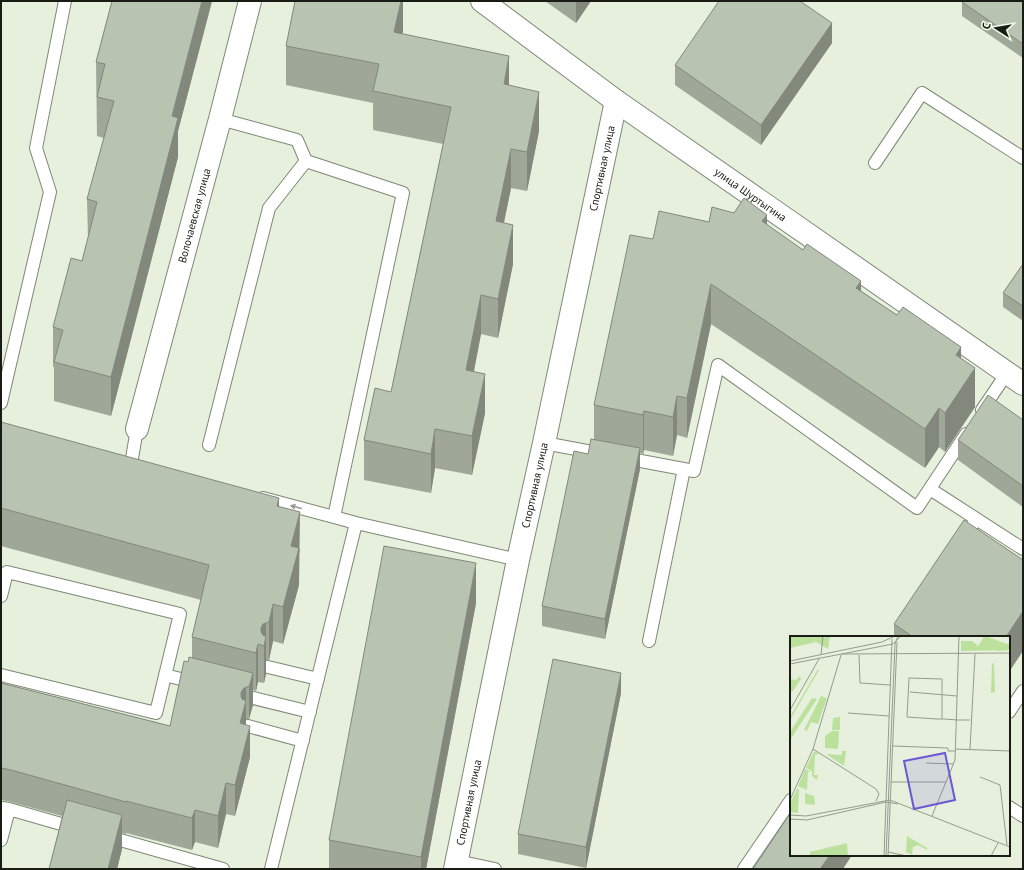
<svg xmlns="http://www.w3.org/2000/svg" width="1024" height="870" viewBox="0 0 1024 870" font-family="'PT Sans',sans-serif">
  <rect width="100%" height="100%" fill="#e6f0dd"/>
  <g fill="none" stroke-linecap="round" stroke-linejoin="round">
    <defs>
      <path id="lane" d="M220,119L297,140L306,161L403,193L334,517L356,523L518,560
        M875,163L922,93L1023,158
        M1,403L50,192L36,148L65,1
        M982,410L1007,373
        M544,443L603,454
        M209,445L269,208L306,161
        M625,458L694,471L718,365L917,508L966,434
        M131,464L137,429
        M930,489L1023,549
        M263,498L334,517
        M964,539L976,519
        M1,596L7,572L180,614L156,713L1,675
        M649,641L684,469
        M268,667L318,679
        M165,675L196,683
        M237,694L310,712
        M1009,712L1023,691
        M248,726L303,741
        M1009,807L1023,816
        M9,809L75,828
        M106,836L223,869
        M1,840L9,809L2,808
        M457,861L495,869
        M271,869L356,523
        M744,869L791,800"/>
      <g id="street">
        <path id="s1" d="M482,1L616,101L1023,384"/>
        <path id="s2" d="M137,429L220,119L250,1"/>
        <path id="s3" d="M455,869L518,560L544,443L616,101"/>
      </g>
    </defs>
    <use href="#lane" stroke="#7e8876" stroke-width="14"/>
    <use href="#street" stroke="#7e8876" stroke-width="24"/>
    <use href="#lane" stroke="#fff" stroke-width="12"/>
    <use href="#street" stroke="#fff" stroke-width="22"/>
  </g>
  <path fill="#9fa898" d="M112,1H212L178,131V157L111,416L54,401V367H53V327L82,261L88,239L87,199L104,138L97,136L96,62Z
    M403,1V31L402,34L509,86L539,131L527,191L511,188L504,223L513,264L498,338L481,334L474,372L485,413L472,475L435,468L431,493L364,480V440L391,392L443,144L373,130V103L286,85V46Z
    M545,1H591L576,23Z
    M1023,1V58L962,16V2Z
    M832,43L761,145L675,85V65Z
    M709,222L767,225L861,291L961,358L975,407L945,452L939,447L925,468L711,324L687,438L677,435L673,456L644,450L643,454L640,453V469L605,639L542,626V606L588,454L594,440V405L653,239Z
    M1023,264V321L1003,307V293Z
    M1023,420V507L958,460V440Z
    M1,422L279,507L300,550L299,553V585L283,644L273,641L269,660H266V674L264,683L258,682L256,691L253,690V705L249,719H246V725L250,757L235,816L226,814L218,848L195,842L192,850L126,833V834L122,833V849L117,869H49L62,816L11,802L1,800V683L170,726L188,662L192,658V637L201,600L1,546Z
    M476,603L426,869H329V840Z
    M894,624L1009,637H894Z
    M621,693L586,868L518,854V834Z"/>
  <path fill="#82887c" d="M202,1H212L178,131V157L111,416V377L172,116Z
    M401,1H403V31L394,71V32Z
    M577,1H591L576,23V3Z
    M832,23V43L761,145V125Z
    M509,56V95L504,84Z
    M539,92V131L527,191V152Z
    M511,149V188L496,260V221Z
    M767,215V254L762,221Z
    M513,225V264L498,338V299Z
    M861,281V320L856,288Z
    M711,284V324L687,438V398Z
    M481,295V334L466,409V370Z
    M961,347V386L956,355Z
    M975,368V407L945,452V413Z
    M485,374V413L472,475V436Z
    M677,396V435L673,456V417Z
    M939,408V447L925,468V429Z
    M644,411V450L643,454V415Z
    M435,429V468L431,493V454Z
    M640,448V469L605,639V619Z
    M279,498V535L277,506Z
    M300,512L299,585L283,644V607L291,546Z
    M476,563V603L426,869H421V857Z
    M273,604V641L269,660V622Z
    M1023,611V651L1009,672V637H1006Z
    M266,623V674L264,683V646L261,645V628L263,624Z
    M258,644V682L256,691V653Z
    M253,673V705L249,719V687Z
    M621,673V693L586,868V847Z
    M246,687V733L240,755L241,693L243,689Z
    M250,726V757L235,816V785Z
    M226,783V814L218,848V816Z
    M195,810V842L192,850V818Z
    M122,815V849L117,869H108Z
    M830,855H852L843,869H820Z"/>
  <path fill="#b9c3b1" stroke="#82887c" d="M112,1H202L172,116L178,118L111,377L54,362L63,330L53,327L71,258L82,261L97,202L87,199L114,101L97,97L105,64L96,62Z
    M295,1H401L394,32L509,56L504,84L539,92L527,152L511,149L496,221L513,225L498,299L481,295L466,370L485,374L472,436L435,429L431,454L364,440L375,388L391,392L451,107L373,91L379,64L286,46Z
    M719,1H800L832,23L761,125L675,65Z
    M963,1H1023V44L962,2Z
    M744,198L767,215L762,221L803,250L807,244L861,281L856,288L897,315L903,307L961,347L956,355L975,368L945,413L939,408L925,429L711,284L687,398L677,396L673,417L644,411L643,415L594,405L630,235L653,239L659,211L709,222L712,207L734,213Z
    M1023,264V306L1003,293Z
    M988,395L1023,420V486L958,440Z
    M1,422L279,498L277,506L300,512L291,546L299,548L283,607L273,604L269,622L263,624L261,628V632L263,635L266,637L264,646L258,644L256,653L192,637L209,565L1,508Z
    M591,439L640,448L605,619L542,606L574,451L588,454Z
    M964,520L1023,560V611L1006,637H913L894,624Z
    M384,546L476,563L421,857L329,840Z
    M189,657L253,673L249,687H246L243,689L241,693V696L242,699L246,701L240,723L250,726L235,785L226,783L218,816L195,810L192,818L126,801V802L11,770L1,768V683L170,726L184,661L188,662Z
    M553,659L621,673L586,847L518,834Z
    M67,800L122,815L108,869H49Z
    M791,812V855H830L820,869H753Z"/>
  <defs><path id="oneway-solid" d="M-6-.8H1V-3.2L6.5 0L1 3.2V.8H-6Z"/></defs>
  <use fill="#979996" href="#oneway-solid" transform="translate(296 507) rotate(-165)"/>
  <g text-anchor="middle" dominant-baseline="central" stroke-width="3" stroke-linejoin="round" paint-order="stroke">
    <g font-size="11" fill="#181c15" stroke="#f3feea">
      <text stroke="none"><textPath href="#s3" startOffset="716">Спортивная улица</textPath></text>
      <text stroke="none"><textPath href="#s1" startOffset="331">улица Шуртыгина</textPath></text>
      <text stroke="none"><textPath href="#s2" startOffset="221">Волочаевская улица</textPath></text>
      <text stroke="none"><textPath href="#s3" startOffset="392">Спортивная улица</textPath></text>
      <text stroke="none"><textPath href="#s3" startOffset="68">Спортивная улица</textPath></text>
    </g>
  </g>
  <g transform="translate(790 636)">
    <rect width="220" height="220" fill="#e6f0dd"/>
    <path d="M194,1L210,8H220V14L171,15V5H182L188,10ZM204,27L205,56L201,57L202,28ZM28,33L29,34L0,84V81ZM31,60L37,62L28,88L21,86L17,95L14,94ZM22,62L27,63L0,104V96ZM50,81V94H42L43,82ZM42,95H49L48,113L35,112V100ZM24,115L29,118L25,119L24,139H28L27,144L22,140V135L16,132ZM52,115H56L54,130L36,118L52,119ZM15,133L21,136H18L17,154L8,150ZM15,157L24,160L25,169L15,168ZM117,200L137,212V214L128,209L123,211L122,218L125,220L116,216ZM57,207L58,220H20V216Z" fill="#bce19c"/>
    <path d="M195,0L220,9V14L208,15L205,11L199,15L195,8ZM10,40L11,43L3,55H0V43L6,44Z" fill="#bce19c"/>
    <path d="M0,0H24L26,6L0,12Z" fill="#bce19c"/>
    <path d="M24,0H40L38,13L26,6ZM7,153H9L8,177L0,176V168Z" fill="#bce19c"/>
    <path fill="none" stroke="#949b8d" stroke-width="1" d="M52,18L220,17M31,19L33,0M69,19L70,47L100,49M0,25L92,6L105,0M0,28L103,8L111,0M120,56L167,60M0,74L29,23M58,77L99,80M152,83V43L119,42L117,81L147,83H154L168,84H180M103,110L158,112V115H165M23,113L86,153L89,158L86,165M165,113L220,115M180,113L185,18M136,127L164,128M190,141L210,149L217,209M101,146H156M0,164L23,113L51,19M0,179L16,180L100,164L220,211M142,180L165,124L169,0M0,183L17,184L96,166L108,168M98,216L117,220M94,220L102,3M96,220L105,8L108,0M98,220L107,6M201,220L208,207"/>
    <path fill="#6959d2" fill-opacity="0.15" stroke="#6959d2" stroke-width="2" d="M155,117L165,164L124,173L114,125Z"/>
    <rect width="220" height="220" fill="none" stroke="#181c15" stroke-width="2"/>
  </g>
  <rect width="1024" height="870" fill="none" stroke="#181c15" stroke-width="4"/>
  <g transform="translate(996 28) rotate(282)" stroke="#f3feea" stroke-width="3" paint-order="stroke">
  <path d="M0-3L7 15L0 10L-7 15Z" fill="#181c15"/>
  <text y="-6" font-size="11" font-weight="bold" text-anchor="middle" fill="#181c15">С</text>
  </g>
</svg>
